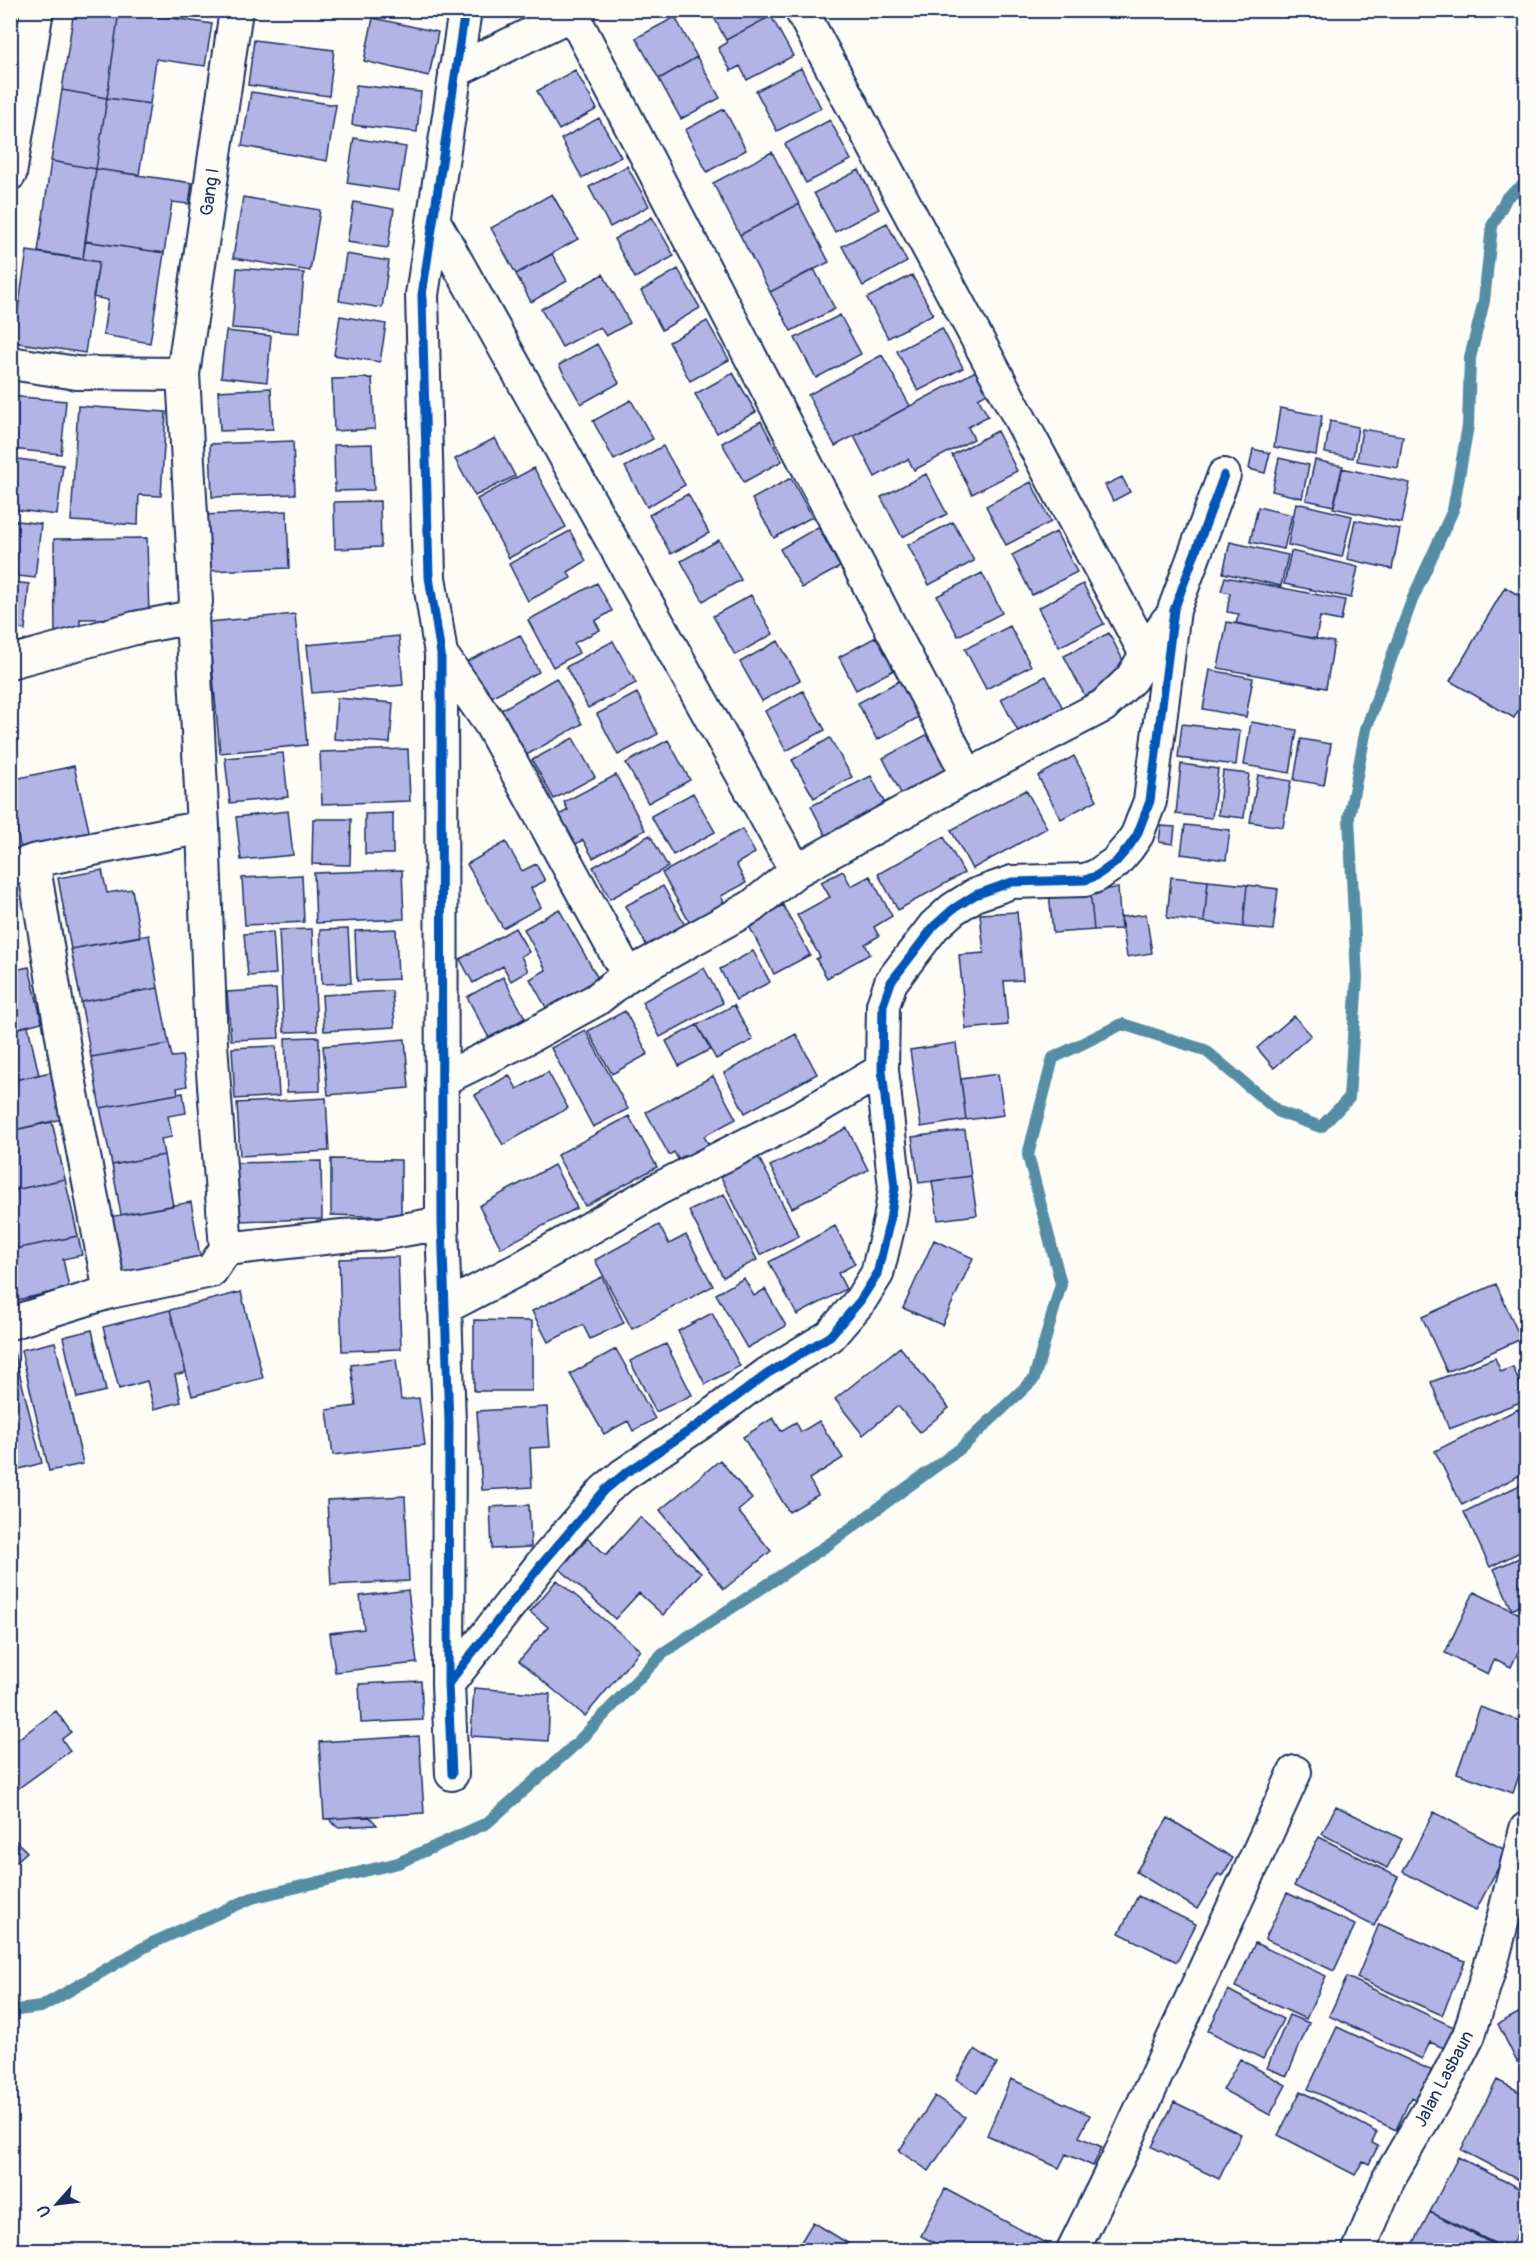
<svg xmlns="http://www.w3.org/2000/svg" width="1537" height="2261" viewBox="0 0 1537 2261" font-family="Pangolin,sans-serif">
  <rect width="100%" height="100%" fill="#fdfcf7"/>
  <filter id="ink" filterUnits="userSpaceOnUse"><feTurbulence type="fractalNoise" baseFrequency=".0167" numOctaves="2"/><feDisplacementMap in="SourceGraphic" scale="12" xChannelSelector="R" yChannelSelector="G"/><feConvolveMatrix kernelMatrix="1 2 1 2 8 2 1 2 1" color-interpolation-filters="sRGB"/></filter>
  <g filter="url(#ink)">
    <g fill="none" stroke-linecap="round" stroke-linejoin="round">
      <path stroke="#558da4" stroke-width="12" d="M10,2011L41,2007L150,1944L252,1898L398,1863L487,1823L577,1743L663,1653L829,1544L960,1449L1034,1379L1061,1284L1028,1155L1053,1058L1122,1024L1205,1050L1279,1112L1321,1127L1349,1098L1357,978L1349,817L1366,729L1412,600L1453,510L1468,426L1470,358L1484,301L1492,226L1507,197L1526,183"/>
    </g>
    <path fill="#b2b4e6" stroke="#1b2f5e" stroke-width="1.5" d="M10,10H30L10,77Z
      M74,10H119L107,98L62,90Z
      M119,10L212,24L205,66L156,59L150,104L107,98Z
      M383,10H439L438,19Z
      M710,10H768L771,16L726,40Z
      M771,16L793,56L747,80L740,66L731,71L718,48L727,43L726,40Z
      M675,17L697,57L659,79L636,38Z
      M373,18L438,32L429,76L364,61Z
      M254,40L334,50L329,96L248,85Z
      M697,57L720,98L681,119L659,79Z
      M801,68L821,108L777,131L756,91Z
      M575,70L597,109L559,130L537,91Z
      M356,85L421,92L417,132L352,125Z
      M62,90L107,98L96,169L51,161Z
      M251,92L336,105L327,161L242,146Z
      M107,98L150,104L139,175L96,169Z
      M724,109L746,150L707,172L685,130Z
      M599,118L621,157L582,178L561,139Z
      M830,120L851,160L806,183L785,144Z
      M354,138L406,147L399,191L347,183Z
      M772,152L799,204L740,235L713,183Z
      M51,161L96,169L83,259L38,252Z
      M627,166L649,206L610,227L589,187Z
      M96,169L192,183L189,204L172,202L164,253L85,241Z
      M859,170L879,209L835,232L814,193Z
      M552,194L578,239L516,274L491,228Z
      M243,197L320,210L310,271L233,258Z
      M354,202L394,209L388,248L347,242Z
      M799,204L829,262L770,292L740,235Z
      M652,217L674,256L635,278L614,239Z
      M887,223L907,262L863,286L842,246Z
      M85,241L164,253L150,343L103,335L108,300L93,297L99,262L83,259Z
      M27,251L99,262L85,353L13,342Z
      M346,254L389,261L382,308L339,301Z
      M552,254L567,281L531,302L516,274Z
      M237,268L304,273L299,333L232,328Z
      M678,269L700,308L662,330L641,291Z
      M814,269L835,309L791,331L770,292Z
      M603,274L630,323L606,336L600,327L562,347L541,309Z
      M912,275L933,314L888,338L867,298Z
      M840,315L861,354L816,378L795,338Z
      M340,316L386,324L380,362L334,355Z
      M707,321L729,360L690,381L669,342Z
      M942,328L963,368L918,391L897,351Z
      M226,331L271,336L267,382L221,377Z
      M597,344L619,383L581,404L559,365Z
      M882,355L910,406L835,446L808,395Z
      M983,367L994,389L978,398L988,416L968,427L974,439L914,470L908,459L875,477L854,436Z
      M733,373L756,412L717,433L695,394Z
      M372,378L375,429L334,431L332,379Z
      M271,388L273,429L220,431L218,391Z
      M10,396L66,401L61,454L10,449Z
      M631,400L653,439L614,460L593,421Z
      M78,406L166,412L161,496L139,495L138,525L71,521Z
      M1280,408L1322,416L1316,455L1274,447Z
      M761,421L782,461L744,482L722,443Z
      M1330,421L1358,427L1353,458L1325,453Z
      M1362,429L1403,436L1398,468L1357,461Z
      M997,431L1017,471L972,494L952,455Z
      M495,438L515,476L475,496L455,459Z
      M293,441L295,494L212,497L210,444Z
      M372,444L374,490L335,491L334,445Z
      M663,446L685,485L647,507L625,467Z
      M1253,449L1270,453L1265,473L1249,469Z
      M10,458L63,465L57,515L10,509Z
      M1279,458L1309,465L1302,498L1272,491Z
      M1315,460L1343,466L1334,506L1306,500Z
      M534,468L566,527L509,558L477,499Z
      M1342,468L1410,483L1402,523L1333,508Z
      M926,474L947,514L902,537L881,497Z
      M1122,477L1130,492L1113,501L1105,485Z
      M791,478L812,517L774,538L752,499Z
      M1031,482L1051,522L1006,545L986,506Z
      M688,494L709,533L671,554L649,515Z
      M380,501L381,547L335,549L334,502Z
      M1296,503L1352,516L1342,557L1288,545Z
      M1258,507L1292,515L1284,549L1250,542Z
      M287,511L289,568L207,571L204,515Z
      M10,520L41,524L35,578L10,575Z
      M1355,520L1400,529L1392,569L1347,559Z
      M953,522L974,561L929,585L908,545Z
      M818,527L840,567L802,588L780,549Z
      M570,531L586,561L568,572L571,578L528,601L509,564Z
      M1056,532L1077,572L1032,595L1012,555Z
      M147,538L149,618L80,619V635L55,634L54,539Z
      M719,540L741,580L703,601L681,561Z
      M1230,542L1288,555L1281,586L1223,573Z
      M1291,551L1358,567L1351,598L1284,584Z
      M982,573L1002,613L958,636L937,596Z
      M1225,577L1345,600L1341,621L1320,617L1316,639L1236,623L1239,614L1227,612L1230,593L1221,591Z
      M10,582L29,584L25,630L10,628Z
      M597,583L612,611L595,621L600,630L574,643L579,653L553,667L528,620Z
      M1083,584L1104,624L1059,647L1038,608Z
      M1505,587L1526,600V696L1514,718L1450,681Z
      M751,595L773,634L735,655L713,616Z
      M295,614L307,745L220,753L208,622Z
      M1227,622L1334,642L1326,688L1218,668Z
      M1010,626L1031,666L986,689L965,649Z
      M1109,633L1129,672L1085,696L1064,656Z
      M520,635L539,672L485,700L466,662Z
      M399,636L403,685L312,693L307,645Z
      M876,637L894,670L856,690L839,657Z
      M613,641L636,683L588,708L566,667Z
      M778,641L800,680L762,701L740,662Z
      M1210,670L1253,678L1246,717L1203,709Z
      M1046,676L1067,716L1022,739L1001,699Z
      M556,678L582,724L514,762L489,717Z
      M901,680L921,716L877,740L858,703Z
      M803,691L825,730L786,751L765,711Z
      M637,693L658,734L618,755L597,714Z
      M337,698L393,703L390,743L334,739Z
      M1251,722L1297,730L1290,773L1244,765Z
      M1182,724L1240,731L1236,765L1178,758Z
      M930,733L952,773L904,799L883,758Z
      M573,738L595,777L554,799L532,760Z
      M830,738L852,777L814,798L792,760Z
      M1301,739L1331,744L1324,785L1294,780Z
      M668,740L690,780L648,803L626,763Z
      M408,749L410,801L322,804L320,752Z
      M283,753L288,797L230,803L225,758Z
      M1074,756L1097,800L1061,819L1038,776Z
      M1181,764L1218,769L1212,818L1176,814Z
      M74,766L91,839L22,854L10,801V780Z
      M1223,771L1249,774L1244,818L1218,815Z
      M616,775L645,830L593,858L583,840L566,849L550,820L568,810L564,802Z
      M1258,775L1291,781L1283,827L1250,822Z
      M871,776L887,808L827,838L811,806Z
      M1026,790L1047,828L972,869L951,830Z
      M693,793L715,832L673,855L651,816Z
      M288,811L293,855L241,860L236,817Z
      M393,813V854H365V814Z
      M313,819H351L350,865L312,864Z
      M1185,825L1230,830L1226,860L1181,854Z
      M1161,826L1175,827L1173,844L1159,842Z
      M742,829L755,853L736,864L746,883L721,896L726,906L691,925L662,873Z
      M650,835L668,867L610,899L593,867Z
      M944,837L964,873L898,910L878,874Z
      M506,842L522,871L536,864L545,881L531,888L541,907L503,928L467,864Z
      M102,870L107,893L132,889L140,936L71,949L58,878Z
      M402,870L404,919L316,923L314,873Z
      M843,871L851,886L870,876L892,916L874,927L879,936L865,944L870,954L827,978L816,959L820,957L797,915L830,897L821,882Z
      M302,875L304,922L245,925L242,878Z
      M1171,877L1208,881L1204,922L1167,918Z
      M1208,881L1247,885L1243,927L1204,922Z
      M1247,885L1278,889L1273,930L1243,927Z
      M663,886L686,927L648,948L625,906Z
      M1118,888L1121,929L1094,930L1090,890Z
      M1090,890L1094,930L1053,933L1049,893Z
      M783,905L810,955L774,974L748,924Z
      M559,909L600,982L548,1011L530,979L546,970L524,929Z
      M1017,912L1023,980L1004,981L1008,1025L966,1029L959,955L984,953L980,914Z
      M1146,914L1152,953L1127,957L1121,917Z
      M515,928L529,952L521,956L528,971L511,981L503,966L473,983L460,959Z
      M312,929L317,1031L284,1032L279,930Z
      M348,929L351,983L322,984L320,930Z
      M396,929L398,979L357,981L355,931Z
      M273,932L276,974L248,976L244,934Z
      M149,935L158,988L81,1002L71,949Z
      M753,951L770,982L736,1000L720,969Z
      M29,967L42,1022L10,1030V971Z
      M704,968L723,1003L660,1037L642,1002Z
      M503,977L525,1018L489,1038L467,997Z
      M158,988L169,1044L91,1057L81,1002Z
      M276,989L279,1038L231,1040L227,992Z
      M392,991L395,1027L324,1031L322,995Z
      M734,1005L753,1040L716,1059L697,1025Z
      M625,1011L648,1054L612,1074L588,1031Z
      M1294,1016L1311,1035L1274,1068L1257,1048Z
      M697,1025L711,1049L679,1066L666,1041Z
      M28,1026L39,1075L10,1081V1030Z
      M585,1030L628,1109L593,1127L551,1048Z
      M796,1034L817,1074L745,1113L724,1073Z
      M319,1037L320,1091L287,1092L285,1038Z
      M405,1039L409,1088L328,1095L323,1046Z
      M956,1043L966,1120L921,1127L910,1050Z
      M169,1044L172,1057L182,1056L187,1086L177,1088L178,1094L100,1108L91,1057Z
      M276,1046L279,1096L235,1099L232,1048Z
      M51,1072L62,1119L10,1131V1081Z
      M548,1072L568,1108L503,1145L475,1095L509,1075L517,1089Z
      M998,1074L1004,1115L966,1120L961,1079Z
      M713,1076L736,1119L704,1136L712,1151L690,1163L686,1155L678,1159L674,1152L669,1155L646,1112Z
      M183,1093L186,1113L168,1116L172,1137L161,1139L164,1155L112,1165L100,1108Z
      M326,1098L329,1151L240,1156L237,1103Z
      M629,1116L657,1167L585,1206L557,1155Z
      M52,1122L65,1179L10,1191V1131Z
      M847,1128L868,1170L792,1208L770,1166Z
      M965,1130L971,1176L919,1183L912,1137Z
      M757,1154L799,1236L760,1255L719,1173Z
      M164,1155L173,1206L121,1215L112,1165Z
      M331,1159L401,1160V1217L331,1215Z
      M321,1161L322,1219L236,1221L234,1163Z
      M554,1165L577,1208L501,1248L479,1206Z
      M971,1176L977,1215L938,1220L932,1181Z
      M65,1179L78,1236L10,1250V1191Z
      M724,1194L757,1260L723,1277L689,1211Z
      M191,1202L201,1262L120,1277L109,1217Z
      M659,1225L669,1244L686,1235L713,1286L632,1329L595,1260Z
      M835,1226L855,1264L838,1273L846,1289L797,1315L769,1262Z
      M78,1236L82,1255L63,1259L69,1288L18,1300L10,1269V1250Z
      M934,1240L973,1258L942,1325L903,1308Z
      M398,1257L401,1349L342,1351L339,1259Z
      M602,1277L624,1323L590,1339L583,1325L548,1342L532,1311Z
      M744,1278L754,1296L765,1289L786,1326L747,1348L716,1294Z
      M1496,1284L1521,1339L1447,1372L1422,1317Z
      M241,1292L263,1378L192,1396L170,1310Z
      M170,1310L186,1372L175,1375L181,1402L154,1409L147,1381L119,1389L103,1327Z
      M712,1313L740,1366L705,1384L678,1331Z
      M474,1320L532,1321V1391H474Z
      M92,1330L106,1391L77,1398L63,1337Z
      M55,1342L83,1464L49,1471L21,1350Z
      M666,1344L692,1395L656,1412L630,1361Z
      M900,1347L949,1408L920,1432L898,1406L863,1435L835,1399Z
      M616,1349L655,1419L633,1431L628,1421L604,1434L570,1374Z
      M14,1352L42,1463L12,1471L10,1463V1353Z
      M1495,1358L1501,1372L1513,1367L1526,1400L1449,1429L1431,1382Z
      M396,1359L401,1400L419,1398L425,1445L333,1455L327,1410L356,1406L351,1365Z
      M547,1407L550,1447L530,1448L532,1487L482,1490L477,1411Z
      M1518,1409L1526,1425V1457L1524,1459L1526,1463V1472L1462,1505L1435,1451Z
      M773,1418L781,1431L796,1422L801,1432L819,1421L843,1458L809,1479L818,1495L789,1512L743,1437Z
      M720,1460L752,1499L738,1511L771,1551L724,1589L660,1510Z
      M1526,1482V1549L1490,1567L1464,1512Z
      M405,1496L409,1581L331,1585L327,1500Z
      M529,1505L531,1547L492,1549L490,1507Z
      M640,1517L701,1573L663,1615L639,1593L615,1619L560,1569L588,1538L606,1555Z
      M1526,1555V1603L1512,1610L1494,1569Z
      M557,1580L640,1650L585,1716L519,1661L548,1627L530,1612Z
      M408,1590L417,1663L335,1672L330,1633L364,1629L360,1596Z
      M1474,1592L1526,1617V1635L1511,1667L1495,1659L1488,1674L1445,1653Z
      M421,1681L423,1720L361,1723L359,1684Z
      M474,1688L550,1694L548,1741L471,1736Z
      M1480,1707L1526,1723V1755L1513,1793L1457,1773Z
      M56,1711L71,1732L62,1739L70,1751L16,1790L10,1782V1745Z
      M419,1736L424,1813L324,1819L319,1742Z
      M1336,1806L1402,1839L1387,1868L1322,1834Z
      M1434,1812L1507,1851L1476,1910L1403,1872Z
      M369,1816L377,1825L337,1827L329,1819Z
      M1168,1818L1233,1858L1222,1876L1218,1874L1197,1909L1136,1872Z
      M10,1835L27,1852L10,1867Z
      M1319,1837L1398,1877L1374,1926L1294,1886Z
      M1287,1893L1355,1925L1334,1971L1265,1939Z
      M1138,1896L1196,1924L1177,1962L1119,1933Z
      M1379,1924L1465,1961L1442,2015L1357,1978Z
      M1255,1943L1326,1976L1306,2019L1235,1987Z
      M1347,1977L1456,2028L1446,2049L1430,2042L1422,2059L1329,2016Z
      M1228,1990L1283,2019L1263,2059L1208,2031Z
      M1522,2011L1526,2019V2057L1517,2062L1498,2024Z
      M1289,2015L1309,2023L1287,2076L1267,2068Z
      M1337,2027L1437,2073L1422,2103L1411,2097L1396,2130L1308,2089Z
      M975,2049L997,2064L977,2093L956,2079Z
      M1240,2059L1286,2085L1270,2115L1223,2090Z
      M1011,2079L1090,2115L1079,2137L1102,2147L1093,2166L1066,2154L1059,2168L987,2135Z
      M1497,2080L1526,2095V2184L1461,2150Z
      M1301,2091L1377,2132L1372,2143L1378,2146L1369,2164L1363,2161L1355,2175L1278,2135Z
      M935,2096L965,2117L929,2171L899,2151Z
      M1174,2102L1241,2134L1219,2179L1152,2147Z
      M1458,2157L1526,2192V2216L1509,2250L1430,2212Z
      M945,2189L1055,2248L1054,2250H948L921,2236Z
      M1430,2212L1505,2250H1410Z
      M813,2222L859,2250H796Z"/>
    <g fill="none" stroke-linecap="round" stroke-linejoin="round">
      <defs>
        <path id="minor" d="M801,10L1147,656
          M573,15L968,776
          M455,71L580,10
          M10,174L37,10
          M434,221L796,871
          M10,363L77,373L183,374
          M441,654L491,725L628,975
          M10,662L135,628L192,617
          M33,861L69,1078L110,1292
          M10,869L33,861L203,827
          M441,1080L521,1041L596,1000L628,975L751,907L796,871L968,776L1103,706L1131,679L1167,621
          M226,1249L342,1236L381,1234L442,1223
          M444,1308L517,1270L658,1189L801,1117L882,1070
          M10,1323L110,1292L211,1271L226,1249L211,1044L203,827L192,617L196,602L183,374L236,10
          M448,1684L540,1566L605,1490L623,1475L708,1418L767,1374L830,1336L860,1301L877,1274L890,1220L895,1188L882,1070L883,1005L891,982L934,926L953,909L975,895L1012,882L1085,880L1096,876L1115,863L1128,848L1137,835L1150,801L1174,610L1224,475
          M452,1774L448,1684L449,1422L442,1223L441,654L429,577L422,295L465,10
          M1073,2250L1125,2144L1295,1772
          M1359,2250L1389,2178L1445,2082L1469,2035L1494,1954L1526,1829"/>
      </defs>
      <use href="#minor" stroke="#1b2f5e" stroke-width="36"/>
      <use href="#minor" stroke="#fdfcf7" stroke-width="32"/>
      <defs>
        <path id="cycleway" d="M448,1684L540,1566L605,1490L623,1475L708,1418L767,1374L830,1336L860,1301L877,1274L890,1220L895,1188L882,1070L883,1005L891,982L934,926L953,909L975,895L1012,882L1085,880L1096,876L1115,863L1128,848L1137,835L1150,801L1174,610L1224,475
          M452,1774L448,1684L449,1422L442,1223L441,654L429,577L422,295L465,10"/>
      </defs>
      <use href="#cycleway" stroke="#fdfcf7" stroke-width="13"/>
      <use href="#cycleway" stroke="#0057b8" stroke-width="9"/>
    </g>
  </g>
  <g text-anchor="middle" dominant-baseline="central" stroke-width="4.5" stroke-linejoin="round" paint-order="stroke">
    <g font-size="18" fill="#1b2f5e" stroke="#fdfcf7">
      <text transform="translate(210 192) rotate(-82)">Gang I</text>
      <text transform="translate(1444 2079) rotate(-62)">Jalan Lasbaun</text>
    </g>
  </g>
  <rect width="1537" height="2261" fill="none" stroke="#fdfcf7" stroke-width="36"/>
  <rect x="18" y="18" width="1501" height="2225" fill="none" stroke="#1b2f5e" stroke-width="2" filter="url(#ink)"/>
  <g transform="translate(57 2204) rotate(242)" stroke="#fdfcf7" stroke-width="4.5" paint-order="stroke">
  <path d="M0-4.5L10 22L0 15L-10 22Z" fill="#1b2f5e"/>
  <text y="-9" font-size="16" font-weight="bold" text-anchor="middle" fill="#1b2f5e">U</text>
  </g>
</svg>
